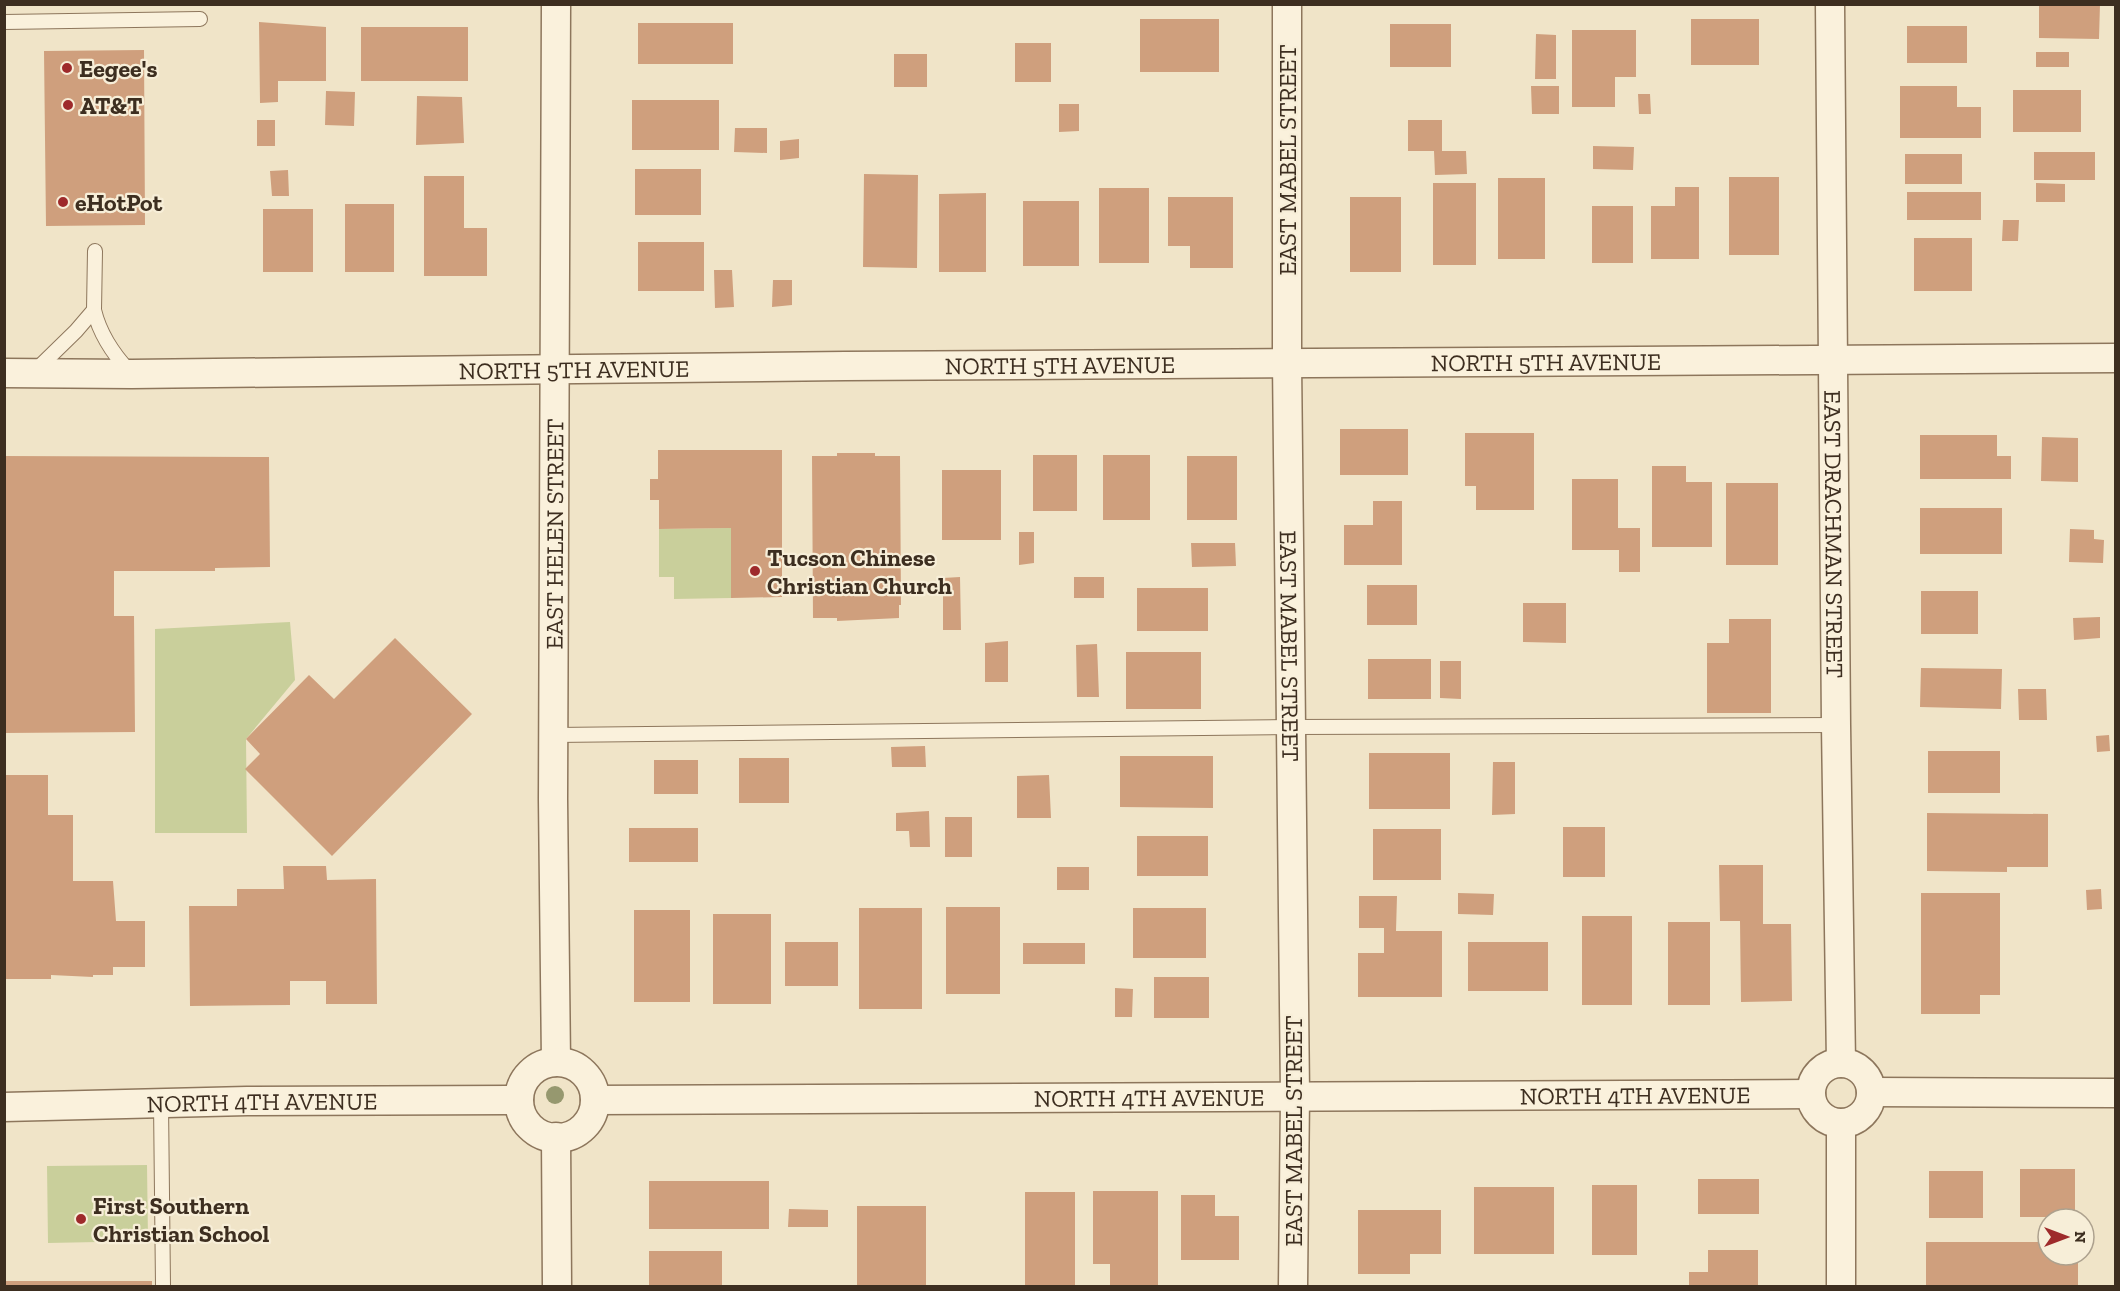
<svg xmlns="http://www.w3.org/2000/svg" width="2120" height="1291" viewBox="0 0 2120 1291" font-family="'Zilla Slab',serif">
  <rect width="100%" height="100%" fill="#f0e4c8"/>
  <path fill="#c9cf9b" d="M731,528V598L674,599V577H659V529Z
    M290,622L295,680L246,739L247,833H155V629Z
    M147,1165L148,1241L48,1243L47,1166Z"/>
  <path fill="#cf9f7d" d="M2039,4H2100L2099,39L2039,38Z
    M1140,19H1219V72H1140Z
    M1691,19H1759V65H1691Z
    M259,22L326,27V81H278V102L260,103Z
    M638,23H733V64H638Z
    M1390,24H1451V67H1390Z
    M1907,26H1967V63H1907Z
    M361,27H468V81H361Z
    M1572,30H1636V77H1615V107H1572Z
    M1536,34L1556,35V79H1535Z
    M1015,43H1051V82H1015Z
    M144,50L145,225L46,226L44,51Z
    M2036,52H2069V67H2036Z
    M894,54H927V87H894Z
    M1531,86H1559V114H1532Z
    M1900,86H1957V107H1981V138H1900Z
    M2013,90H2081V132H2013Z
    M326,91L355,92L354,126L325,125Z
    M1638,94H1650L1651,114H1639Z
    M417,96L462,97L464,143L416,145Z
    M632,100H719V150H632Z
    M1059,104H1079V131L1059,132Z
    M257,120H275V146H257Z
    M1408,120H1442V151H1466L1467,174L1435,175L1434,151H1408Z
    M735,128H767V153L734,152Z
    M799,139V158L780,160V141Z
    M1593,146L1634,147L1633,170L1593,169Z
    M2034,152H2095V180H2034Z
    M1905,154H1962V184H1905Z
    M635,169H701V215H635Z
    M288,170L289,196H272L270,171Z
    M864,174L918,175L917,268L863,267Z
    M424,176H464V228H487V276H424Z
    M1729,177H1779V255H1729Z
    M1498,178H1545V259H1498Z
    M1433,183H1476V265H1433Z
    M2036,183L2065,184V202H2036Z
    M1675,187H1699V259H1651V206H1675Z
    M1099,188H1149V263H1099Z
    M1907,192H1981V220H1907Z
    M986,193V272H939V194Z
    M1168,197H1233V268H1190V246H1168Z
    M1350,197H1401V272H1350Z
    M1023,201H1079V266H1023Z
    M345,204H394V272H345Z
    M1592,206H1633V263H1592Z
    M263,209H313V272H263Z
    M2003,220H2019L2018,241H2002Z
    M1914,238H1972V291H1914Z
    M638,242H704V291H638Z
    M714,270H732L734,307L715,308Z
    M773,280H792V305L772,307Z
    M1340,429H1408V475H1340Z
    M1465,433H1534V510H1476V486H1465Z
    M1920,435H1997V456H2011V479H1920Z
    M2042,437L2078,438V482L2041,481Z
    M658,450H782V597L731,598V528L659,529V500H650V479H658Z
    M837,453H875V456H900L901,605H899V618L837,621V618H813L812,456H837Z
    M1033,455H1077V511H1033Z
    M1103,455H1150V520H1103Z
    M4,456L269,457L270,567L215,568V571H114V616H134L135,732L4,733Z
    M1187,456H1237V520H1187Z
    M1652,466H1686V482H1712V547H1652Z
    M942,470H1001V540H942Z
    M1572,479H1618V528H1640V572H1619V550H1572Z
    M1726,483H1778V565H1726Z
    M1373,501H1402V565H1344V525H1373Z
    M1920,508H2002V554H1920Z
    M2070,529L2094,530V539L2104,540L2103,563L2069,562Z
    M1019,532H1034V563L1019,565Z
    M1191,543H1235L1236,566L1192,567Z
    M960,577L961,630H943V578Z
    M1074,577H1104V598H1074Z
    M1367,585H1417V625H1367Z
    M1137,588H1208V631H1137Z
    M1921,591H1978V634H1921Z
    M1523,603H1566V643L1523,642Z
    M2100,617V638L2074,640L2073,618Z
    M1729,619H1771V713H1707V643H1729Z
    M395,638L472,714L332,856L245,769L260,754L246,739L309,675L334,699Z
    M1008,641V682H985V643Z
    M1097,644L1099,697H1077L1076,645Z
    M1126,652H1201V709H1126Z
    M1368,659H1431V699H1368Z
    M1440,661H1461V699L1440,698Z
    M1921,668L2002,669L2001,709L1920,707Z
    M2018,689H2046L2047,720H2019Z
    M2109,735L2110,751L2097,752L2096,736Z
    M925,746L926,767H892L891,747Z
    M1928,751H2000V793H1928Z
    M1369,753H1450V809H1369Z
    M1120,756H1213V808L1120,807Z
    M739,758H789V803H739Z
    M654,760H698V794H654Z
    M1493,762H1515V814L1492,815Z
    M4,775H48V815H73V881H113L116,921H145V967H113V975H93V977L51,975V979H4Z
    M1049,775L1051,818H1017V776Z
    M929,811L930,847H910L909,831H896V813Z
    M1927,813L2048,814V867H2007V872L1927,871Z
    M945,817H972V857H945Z
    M1563,827H1605V877H1563Z
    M629,828H698V862H629Z
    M1373,829H1441V880H1373Z
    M1137,836H1208V876H1137Z
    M1719,865H1763V924H1791L1792,1001L1741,1002L1740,921H1720Z
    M283,866H326L327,880L376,879L377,1004H326V981H290V1005L190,1006L189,906H237V889H284Z
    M1057,867H1089V890H1057Z
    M2101,889L2102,909L2087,910L2086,890Z
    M1458,893L1494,894L1493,915L1458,914Z
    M1921,893H2000V995H1980V1014H1921Z
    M1359,896H1397L1396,931H1442V997H1358V953H1384V928H1359Z
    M946,907H1000V994H946Z
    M859,908H922V1009H859Z
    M1133,908H1206V958H1133Z
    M634,910H690V1002H634Z
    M713,914H771V1004H713Z
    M1582,916H1632V1005H1582Z
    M1668,922H1710V1005H1668Z
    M785,942H838V986H785Z
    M1468,942H1548V991H1468Z
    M1023,943H1085V964H1023Z
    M1154,977H1209V1018H1154Z
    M1115,988L1133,989L1132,1017H1115Z
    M2020,1169H2075V1217H2020Z
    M1929,1171H1983V1218H1929Z
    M1698,1179H1759V1214H1698Z
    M649,1181H769V1229H649Z
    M1592,1185H1637V1255H1592Z
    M1474,1187H1554V1254H1474Z
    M1093,1191H1158V1286H1110V1264H1093Z
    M1025,1192H1075V1286H1025Z
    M1181,1195H1215V1216H1239V1260H1181Z
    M857,1206H926V1286H857Z
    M789,1209L828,1210V1227H788Z
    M1358,1210H1441V1254H1410V1274H1358Z
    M1926,1242H2048V1255H2078V1286H1926Z
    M1708,1250H1758V1286H1689V1272H1708Z
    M649,1251H722V1286H649Z
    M4,1281H152V1286H4Z"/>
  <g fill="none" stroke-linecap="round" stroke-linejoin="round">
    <defs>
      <path id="lane" d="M4,22L200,19
        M95,251L94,310C100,335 113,354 130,372
        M35,371L76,331L94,310
        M554,735L1292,727L1836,725
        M161,1103L163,1286"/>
      <g id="street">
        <path id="s1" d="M1287,4V362L1295,1095L1293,1286"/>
        <path id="s2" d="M1830,4L1836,725L1841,1063"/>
        <path id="s3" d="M4,373L132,374L845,366L2116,358"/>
        <path id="s4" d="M556,1062L553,799L556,4"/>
        <circle cx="557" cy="1100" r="38"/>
        <circle cx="1841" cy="1093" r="30"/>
        <path d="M1871,1092L2116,1093"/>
        <path id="s5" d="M595,1100L1811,1094"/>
        <path id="s6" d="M4,1107L247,1101L519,1100"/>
        <path d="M556,1137L557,1286"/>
        <path d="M1841,1286V1123"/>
      </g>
    </defs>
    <use href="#lane" stroke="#8d765c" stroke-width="16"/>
    <use href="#street" stroke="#8d765c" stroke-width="31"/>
    <use href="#lane" stroke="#faf1dc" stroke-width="14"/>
    <use href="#street" stroke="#faf1dc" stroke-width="28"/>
  </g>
  <circle fill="#96986f" cx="555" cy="1095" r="9"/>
  <g fill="#9e2a2b" stroke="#f7eed8" stroke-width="2">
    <circle cx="67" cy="68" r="6"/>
    <circle cx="68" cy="105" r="6"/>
    <circle cx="63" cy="202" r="6"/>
    <circle cx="755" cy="571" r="6"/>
    <circle cx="81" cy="1219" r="6"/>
  </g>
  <g text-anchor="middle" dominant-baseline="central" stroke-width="4.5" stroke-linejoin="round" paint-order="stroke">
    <g font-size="24" font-weight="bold" fill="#3d2e20" stroke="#f7eed8" text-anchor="start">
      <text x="79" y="68">Eegee's</text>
      <text x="80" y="105">AT&amp;T</text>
      <text x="75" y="202">eHotPot</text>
      <text x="767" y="557">Tucson Chinese<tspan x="767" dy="28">Christian Church</tspan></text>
      <text x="93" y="1205">First Southern<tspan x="93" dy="28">Christian School</tspan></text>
    </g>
    <g font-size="24" fill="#3d2e20" stroke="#f7eed8">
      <text transform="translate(1287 160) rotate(-90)">EAST MABEL STREET</text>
      <text stroke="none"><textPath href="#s3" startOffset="1542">NORTH 5TH AVENUE</textPath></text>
      <text stroke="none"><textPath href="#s3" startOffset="1056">NORTH 5TH AVENUE</textPath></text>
      <text stroke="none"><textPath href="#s3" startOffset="570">NORTH 5TH AVENUE</textPath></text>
      <text stroke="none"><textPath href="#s4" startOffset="528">EAST HELEN STREET</textPath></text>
      <text stroke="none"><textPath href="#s2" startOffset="530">EAST DRACHMAN STREET</textPath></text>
      <text stroke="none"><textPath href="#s1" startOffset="642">EAST MABEL STREET</textPath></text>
      <text stroke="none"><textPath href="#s5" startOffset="1040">NORTH 4TH AVENUE</textPath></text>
      <text stroke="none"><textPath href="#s5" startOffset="554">NORTH 4TH AVENUE</textPath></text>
      <text stroke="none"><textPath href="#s6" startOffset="258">NORTH 4TH AVENUE</textPath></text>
      <text transform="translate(1293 1131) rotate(-90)">EAST MABEL STREET</text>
    </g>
  </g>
  <rect width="2120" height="1291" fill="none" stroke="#3d2e20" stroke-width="12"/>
  <g transform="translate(2066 1237) rotate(90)"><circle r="28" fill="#f7eed8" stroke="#ada18e" stroke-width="1.5"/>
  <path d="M0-4.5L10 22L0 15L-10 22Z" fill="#9e2a2b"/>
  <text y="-9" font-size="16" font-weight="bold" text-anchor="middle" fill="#3d2e20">N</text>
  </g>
</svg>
